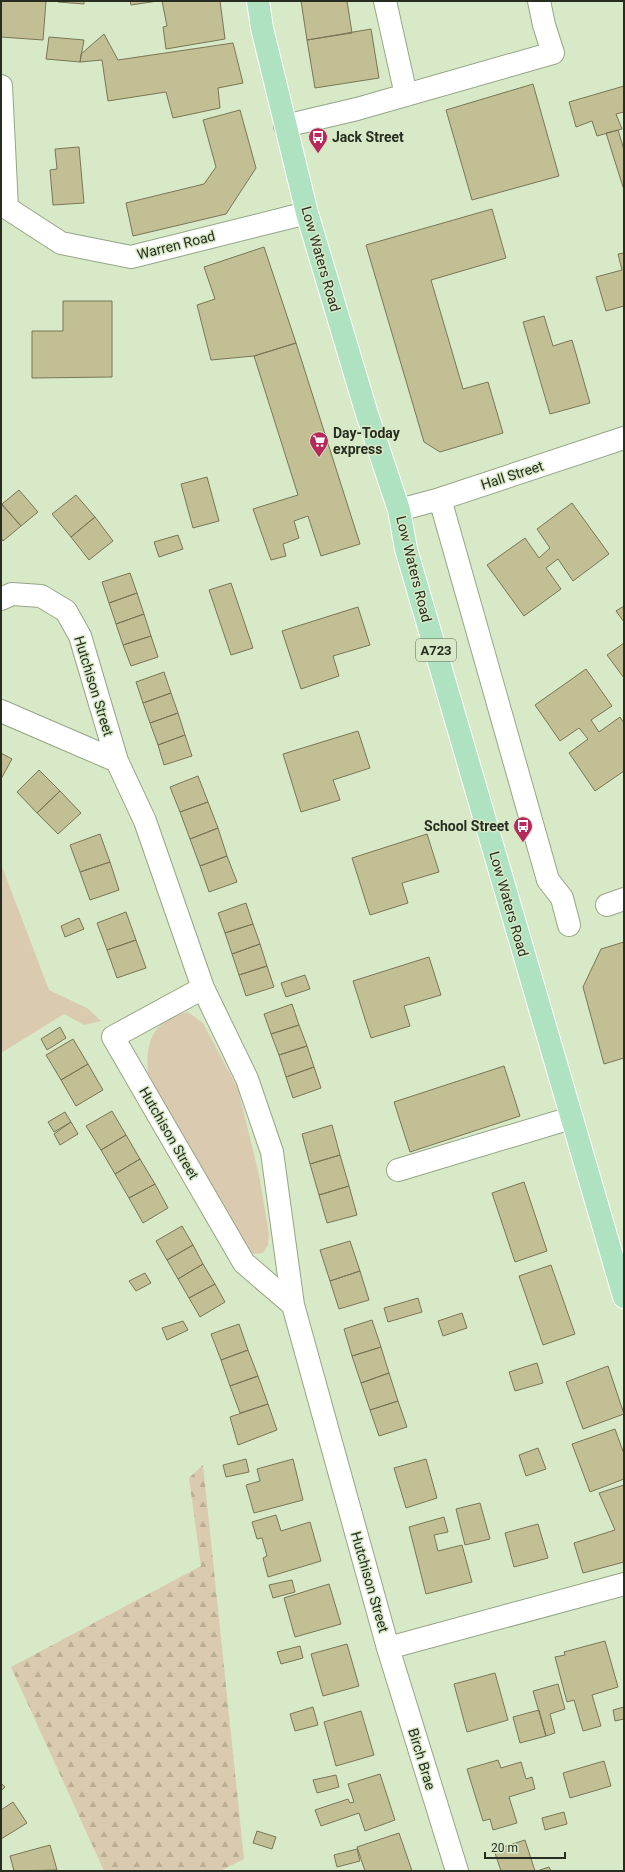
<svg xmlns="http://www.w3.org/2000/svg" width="625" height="1872" viewBox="0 0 625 1872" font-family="Roboto,sans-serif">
  <defs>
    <pattern id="forest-firs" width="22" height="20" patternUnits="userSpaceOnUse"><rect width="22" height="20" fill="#dacaaf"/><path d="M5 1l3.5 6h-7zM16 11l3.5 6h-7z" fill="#bbae96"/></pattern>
  </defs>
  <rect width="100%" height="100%" fill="#d8e9c7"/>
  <path fill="#dacaaf" d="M1,864L49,990L87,1008L101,1021L84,1025L64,1014L1,1053Z
    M188,1012L203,1023L238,1089L259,1175L269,1234L268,1245L263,1253L254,1254L246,1249L148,1076C145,1042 152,1021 188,1012Z"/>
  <path fill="url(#forest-firs)" d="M203,1465L244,1859L220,1871H104L11,1667L201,1566L189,1478Z"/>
  <path fill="#c3bf95" stroke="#797655" d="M1,1H46L43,40L1,37Z
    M58,1H84V4L58,2Z
    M130,1H158L131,5Z
    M162,1H220L225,39L166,49L163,27L167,26Z
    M301,1H347L352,33L307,40Z
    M371,29L379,78L315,88L307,40Z
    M104,34L118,60L233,43L243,83L218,88L220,108L173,118L166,92L108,101L102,60L80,62L81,54Z
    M49,37L84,40L80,62L46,59Z
    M533,84L559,176L472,200L446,110Z
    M624,86V112L616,114L622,129L597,136L592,121L576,127L569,102Z
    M240,110L256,168L226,214L133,236L126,203L204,184L216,167L203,120Z
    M618,130L624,150V190L606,133Z
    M79,147L84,203L53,205L50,170L57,169L55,149Z
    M492,209L506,258L431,280L463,389L488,382L503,433L440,452L424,442L366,245Z
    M264,247L296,343L254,356L211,360L197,305L215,299L204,267Z
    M624,253V306L606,311L596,277L622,270L618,254Z
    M63,301H112V377L32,378V331H63Z
    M544,316L553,346L572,340L590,403L550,414L523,322Z
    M296,343L360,544L321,556L308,516L294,521L299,538L283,544L286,556L271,560L253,509L298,495L254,356Z
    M207,477L219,521L193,528L181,484Z
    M19,490L38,512L21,526L2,504Z
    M76,495L95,517L71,537L52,514Z
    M572,503L609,554L573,581L558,559L546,568L561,589L524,616L487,565L525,538L539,558L550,548L537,529Z
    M1,504L21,526L3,541L1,538Z
    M95,517L113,541L89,560L71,537Z
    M178,535L183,549L159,557L154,542Z
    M130,573L137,593L109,603L102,582Z
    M231,583L253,648L231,655L209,590Z
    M137,593L144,614L116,624L109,603Z
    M624,606V622L616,611Z
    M358,607L370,645L333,656L339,676L301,689L282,631Z
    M144,614L151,636L123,645L116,624Z
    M151,636L158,657L131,666L123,645Z
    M624,643V678L607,655Z
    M586,669L612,706L591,720L599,732L620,717L624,723V771L595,791L569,753L588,739L579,728L560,741L535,705Z
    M164,672L171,693L143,703L136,682Z
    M171,693L178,713L150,723L143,703Z
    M178,713L185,735L158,745L150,723Z
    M358,731L370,768L333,780L340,800L301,812L283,754Z
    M185,735L192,756L164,765L158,745Z
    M1,753L12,759L1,779Z
    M39,770L60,791L37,813L17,792Z
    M198,776L208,802L180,812L170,787Z
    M60,791L81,813L58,834L37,813Z
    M208,802L218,828L190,839L180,812Z
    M218,828L227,856L200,866L190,839Z
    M100,834L110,862L80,872L70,845Z
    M427,834L439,872L402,883L408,903L370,915L352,858Z
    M227,856L237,882L209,892L200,866Z
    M110,862L119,890L90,900L80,872Z
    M246,903L253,924L225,933L218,913Z
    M126,912L136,940L107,950L97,923Z
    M79,918L84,929L65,937L61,926Z
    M253,924L260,944L232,954L225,933Z
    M136,940L146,968L117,978L107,950Z
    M624,942V1058L604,1064L583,987L601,949Z
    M260,944L267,966L239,975L232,954Z
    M429,957L441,995L404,1006L410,1026L371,1038L353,981Z
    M267,966L274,987L246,996L239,975Z
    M305,975L310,989L286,997L281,983Z
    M292,1004L299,1025L271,1034L264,1014Z
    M299,1025L307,1046L279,1055L271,1034Z
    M60,1027L66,1038L47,1050L41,1039Z
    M73,1039L88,1064L61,1080L46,1055Z
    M307,1046L314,1067L286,1077L279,1055Z
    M88,1064L103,1090L76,1106L61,1080Z
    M504,1066L520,1116L410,1152L394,1102Z
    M314,1067L321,1088L293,1098L286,1077Z
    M112,1111L126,1135L101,1150L86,1126Z
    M65,1112L71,1122L54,1132L48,1122Z
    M71,1122L78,1134L60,1145L54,1134Z
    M332,1125L340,1155L310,1164L302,1134Z
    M126,1135L140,1159L115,1174L101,1150Z
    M340,1155L349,1186L319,1195L310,1164Z
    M140,1159L155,1184L129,1198L115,1174Z
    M524,1182L547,1251L515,1262L492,1193Z
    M155,1184L168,1208L143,1223L129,1198Z
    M349,1186L357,1215L327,1223L319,1195Z
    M182,1226L193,1245L167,1260L156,1241Z
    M350,1241L360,1271L330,1281L320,1250Z
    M193,1245L203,1264L178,1279L167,1260Z
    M203,1264L215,1284L189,1298L178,1279Z
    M551,1265L575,1334L543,1345L519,1276Z
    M360,1271L369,1300L339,1309L330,1281Z
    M145,1273L151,1283L136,1291L129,1281Z
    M215,1284L225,1302L200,1317L189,1298Z
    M418,1298L422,1312L388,1322L384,1308Z
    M462,1313L467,1328L443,1336L438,1321Z
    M372,1320L381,1347L352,1356L344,1329Z
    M183,1321L188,1330L167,1340L162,1328Z
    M239,1324L248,1350L221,1360L211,1334Z
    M381,1347L389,1373L361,1383L352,1356Z
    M248,1350L258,1376L230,1386L221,1360Z
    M537,1363L543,1383L515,1391L509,1372Z
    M608,1366L624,1414L583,1429L566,1382Z
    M389,1373L398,1401L370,1410L361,1383Z
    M258,1376L268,1404L240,1413L230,1386Z
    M398,1401L407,1427L379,1436L370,1410Z
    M268,1404L277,1430L238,1445L230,1417Z
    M615,1429L624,1454V1479L590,1492L572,1444Z
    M538,1448L546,1469L526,1476L519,1455Z
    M246,1459L249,1472L226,1477L223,1465Z
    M293,1459L303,1500L254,1513L246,1485L260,1481L257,1469Z
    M426,1459L437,1498L406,1508L394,1468Z
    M624,1485V1562L583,1573L574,1543L615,1530L599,1493Z
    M480,1503L490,1539L465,1545L456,1509Z
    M276,1515L281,1531L310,1522L321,1561L268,1577L263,1558L267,1556L262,1538L257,1539L252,1522Z
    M444,1517L448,1532L434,1535L438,1551L462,1545L472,1582L426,1594L409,1527Z
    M538,1524L548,1558L514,1567L505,1533Z
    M292,1580L295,1592L273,1598L269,1585Z
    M329,1584L341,1624L295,1637L284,1598Z
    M605,1641L618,1687L592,1695L601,1726L583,1731L574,1700L567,1702L555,1657L565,1655L564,1652Z
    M347,1644L359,1686L323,1696L311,1654Z
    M300,1646L303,1658L281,1664L277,1652Z
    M495,1673L508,1720L467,1732L454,1684Z
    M558,1684L565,1709L550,1714L555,1733L546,1736L533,1691Z
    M313,1707L318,1725L295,1731L290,1714Z
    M624,1707V1719L615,1721L613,1710Z
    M539,1710L546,1736L520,1743L513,1717Z
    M361,1711L374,1755L336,1766L324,1722Z
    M498,1760L501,1768L521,1762L526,1779L532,1777L535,1789L509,1797L517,1823L493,1830L490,1819L483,1821L467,1769Z
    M604,1761L611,1786L570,1798L563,1773Z
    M380,1774L395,1820L365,1831L359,1813L321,1826L315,1810L348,1799L350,1803L354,1802L348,1784Z
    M336,1775L339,1787L317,1793L313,1780Z
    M1,1783L5,1787L1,1791Z
    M13,1802L27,1823L1,1839V1810Z
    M564,1812L567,1824L545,1830L542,1818Z
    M257,1831L276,1837L272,1849L253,1843Z
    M399,1833L412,1871H365L357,1847Z
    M525,1840L535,1871H501L494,1850Z
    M50,1845L57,1870L14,1871L10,1856Z
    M357,1849L360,1861L337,1867L334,1855Z
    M549,1867L551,1871H537Z"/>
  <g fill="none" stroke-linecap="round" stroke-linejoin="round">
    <defs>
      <path id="minor" d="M385,1L406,95
        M1,86L7,208L61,243L131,257L307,213
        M285,126L357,109L553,53L544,25L539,1
        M440,499L548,880L562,898L569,925
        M399,510L440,499L624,438
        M1,599L12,594L41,596L66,611L80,636L117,761L145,821L203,988L247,1079L272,1152L293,1305L388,1648L457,1871
        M1,711L117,761
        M607,905L624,899
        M203,988L113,1037L244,1263L293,1305
        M398,1170L571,1118
        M388,1648L624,1584"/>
      <path id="major" d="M258,1L262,28L307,213L367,414L399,510L406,549L624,1297"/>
    </defs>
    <use href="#minor" stroke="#95a585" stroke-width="24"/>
    <use href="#major" stroke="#fff" stroke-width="24"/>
    <use href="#minor" stroke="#fff" stroke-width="22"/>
    <use href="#major" stroke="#afe2c0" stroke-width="22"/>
  </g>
  <defs>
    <symbol id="bus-pin" viewBox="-11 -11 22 30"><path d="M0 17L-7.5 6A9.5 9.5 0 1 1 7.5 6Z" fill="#b7295c" stroke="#d8e9c7"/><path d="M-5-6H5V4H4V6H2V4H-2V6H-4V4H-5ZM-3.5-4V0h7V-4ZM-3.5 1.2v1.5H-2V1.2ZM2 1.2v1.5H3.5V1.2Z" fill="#fff"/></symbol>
    <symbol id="supermarket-pin" viewBox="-11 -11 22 30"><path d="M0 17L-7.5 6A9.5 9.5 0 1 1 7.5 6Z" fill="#b7295c" stroke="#d8e9c7"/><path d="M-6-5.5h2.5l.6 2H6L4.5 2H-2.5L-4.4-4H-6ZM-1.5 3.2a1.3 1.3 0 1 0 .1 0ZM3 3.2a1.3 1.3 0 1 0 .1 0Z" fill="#fff"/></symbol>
  </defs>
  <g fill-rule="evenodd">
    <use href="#bus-pin" x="307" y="126" width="22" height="30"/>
    <use href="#supermarket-pin" x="308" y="430" width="22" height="30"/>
    <use href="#bus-pin" x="512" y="815" width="22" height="30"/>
  </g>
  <g text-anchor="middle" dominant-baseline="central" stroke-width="3" stroke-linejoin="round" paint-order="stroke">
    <rect fill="#d8e9c7" stroke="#5c6553" stroke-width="1" x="416" y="639" width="40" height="22" rx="3"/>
    <g font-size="13" font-weight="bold" fill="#272d21">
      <text x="436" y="650">A723</text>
    </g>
    <g font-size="14" font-weight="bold" fill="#272d21" stroke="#d8e9c7" text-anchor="start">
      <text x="332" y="137">Jack Street</text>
      <text x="333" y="433">Day-Today<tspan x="333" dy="16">express</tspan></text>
      <text x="509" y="826" text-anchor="end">School Street</text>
    </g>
    <g font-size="14" fill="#272d21" stroke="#d8e9c7">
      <text transform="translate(176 245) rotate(-14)">Warren Road</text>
      <text transform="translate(321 259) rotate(74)">Low Waters Road</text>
      <text transform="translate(512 475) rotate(-18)">Hall Street</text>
      <text transform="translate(414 569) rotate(76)">Low Waters Road</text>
      <text transform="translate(94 686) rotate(73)">Hutchison Street</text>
      <text transform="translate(509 904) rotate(74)">Low Waters Road</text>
      <text transform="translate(169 1133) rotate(60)">Hutchison Street</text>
      <text transform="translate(370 1582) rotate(74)">Hutchison Street</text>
      <text transform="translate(422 1759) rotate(73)">Birch Brae</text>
    </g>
  </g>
  <rect width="625" height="1872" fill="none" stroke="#272d21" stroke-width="4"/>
  <path d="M485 1852v6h80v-6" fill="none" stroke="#272d21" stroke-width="2"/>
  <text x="491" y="1852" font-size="12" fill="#272d21" stroke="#d8e9c7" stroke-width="3" paint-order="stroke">20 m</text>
</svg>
